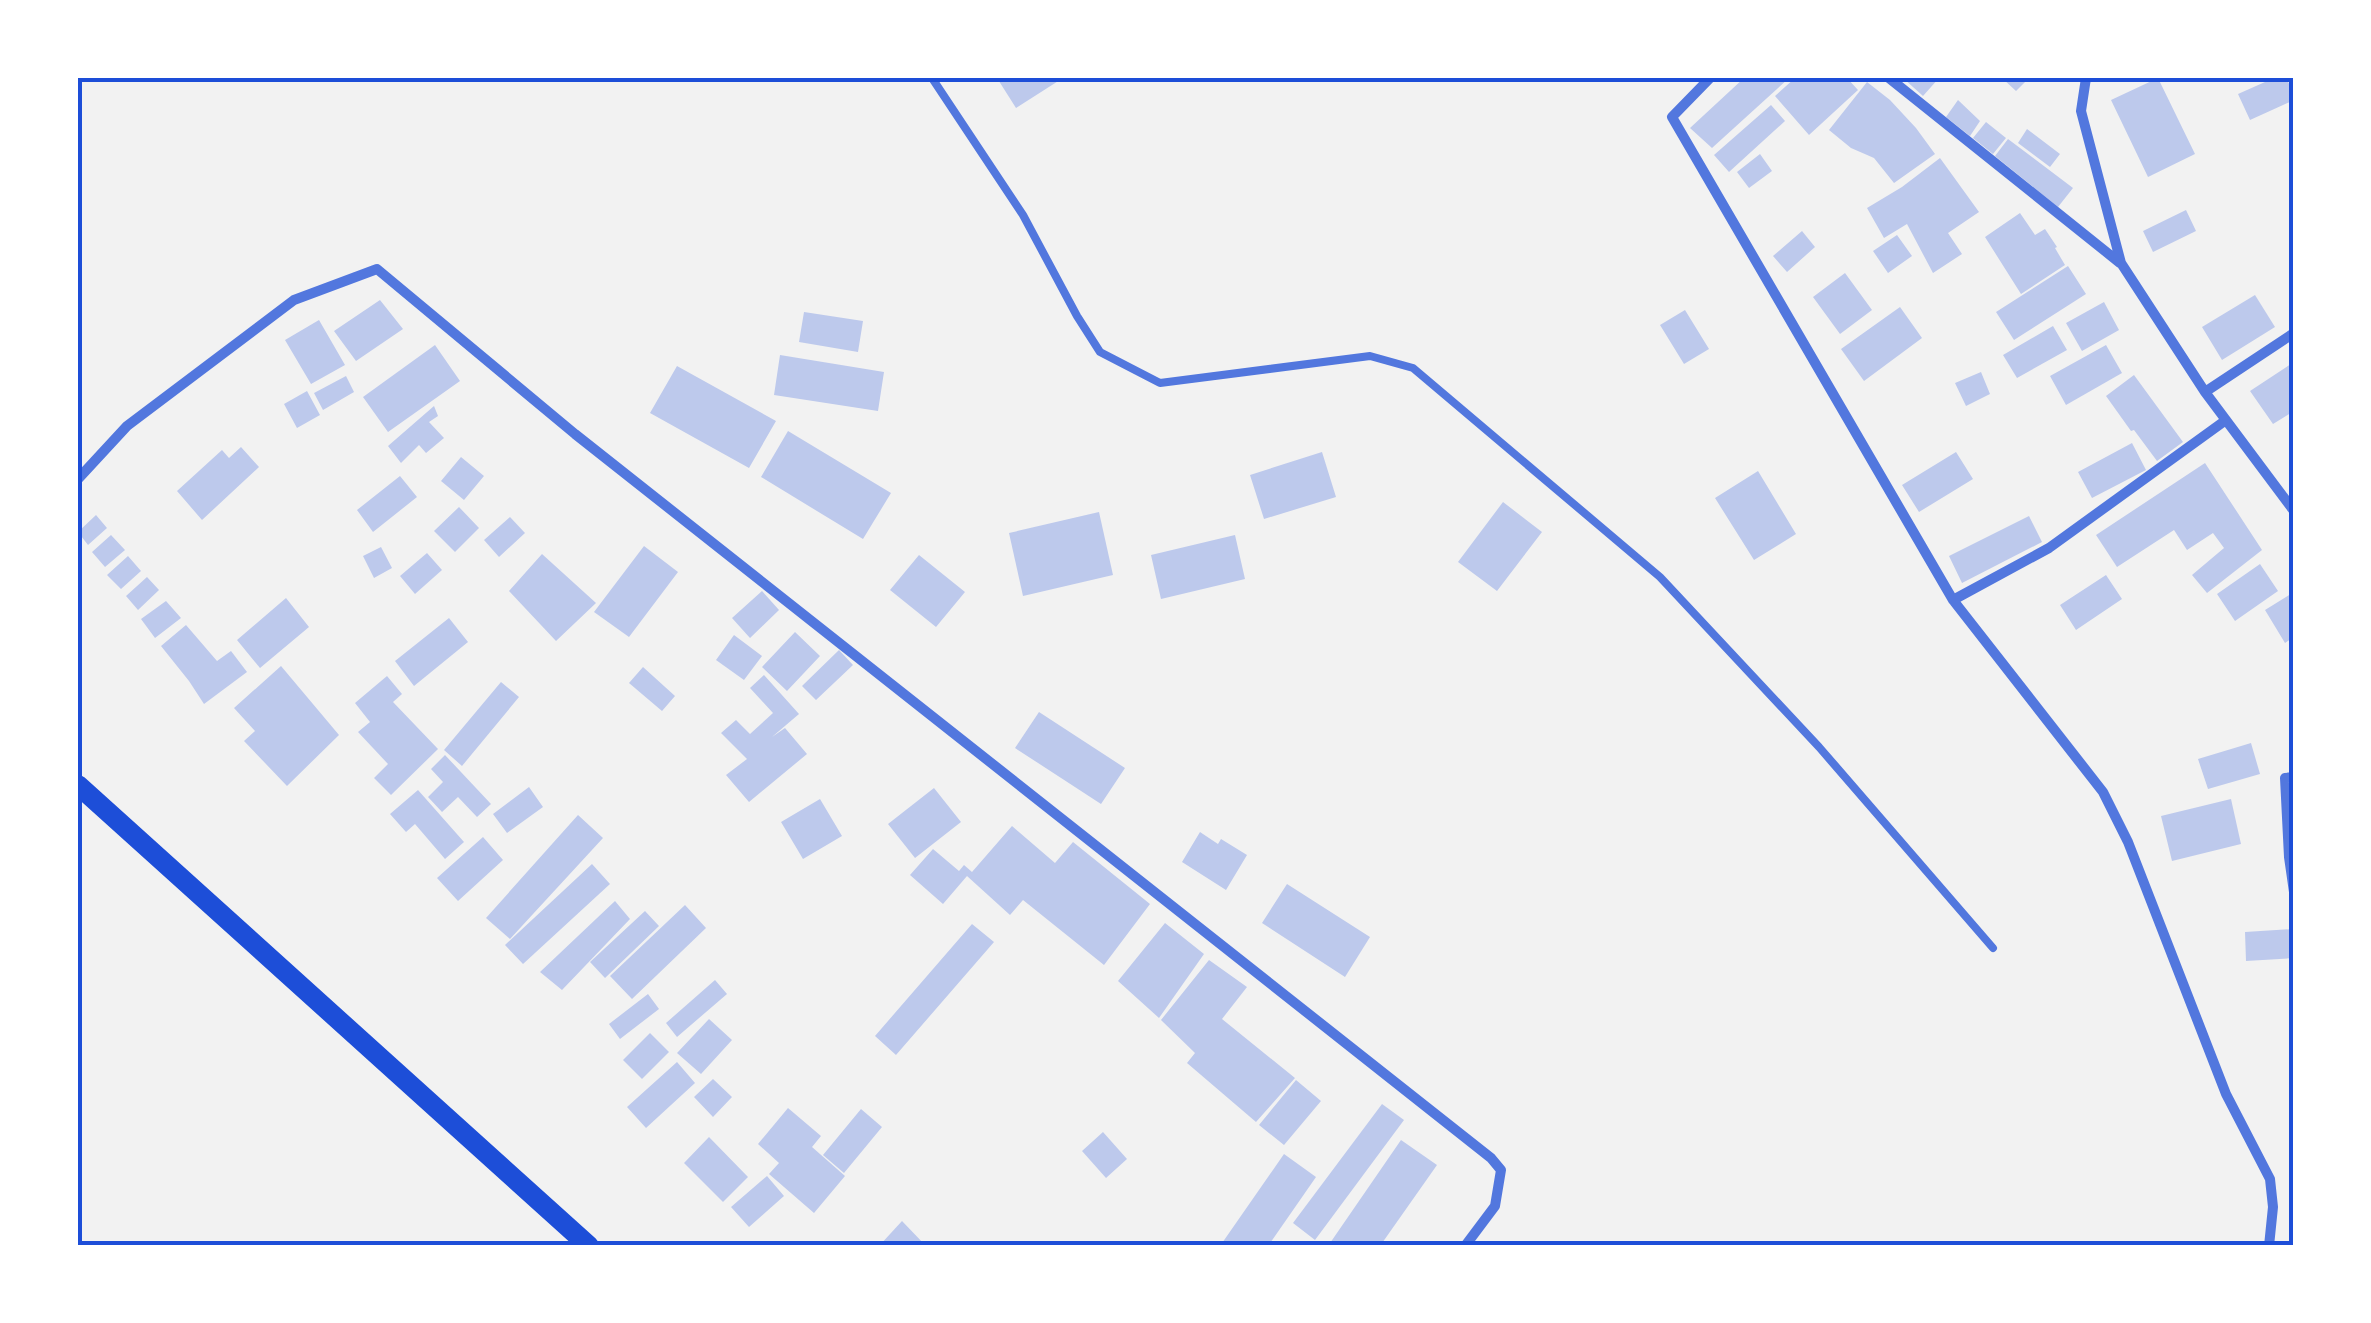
<svg xmlns="http://www.w3.org/2000/svg" width="2371" height="1323" viewBox="0 0 2371 1323" font-family="Arial,sans-serif">
  <rect width="100%" height="100%" fill="#f2f2f2"/>
  <path fill="#bdc9ec" d="M997,78H1063L1016,108Z
    M1744,78H1789L1712,148L1690,128Z
    M1795,78H1847L1858,90L1809,135L1775,96Z
    M1903,78H1939L1923,96Z
    M2002,78H2029L2016,91Z
    M2158,78L2195,154L2148,177L2111,100Z
    M2274,78H2286L2294,93V100L2250,120L2238,94Z
    M1867,82L1890,100L1916,128L1935,154L1894,183L1874,158L1851,148L1829,130Z
    M1958,100L1980,121L1970,136L1946,117Z
    M1771,105L1785,121L1729,172L1714,155Z
    M1986,122L2006,138L1993,154L1973,138Z
    M2027,129L2060,154L2050,167L2018,143Z
    M2008,139L2073,188L2058,207L1995,156Z
    M1760,154L1772,171L1749,188L1737,172Z
    M1940,158L1979,212L1948,233L1962,254L1933,273L1907,224L1884,238L1867,208L1902,187Z
    M2186,210L2196,231L2153,252L2143,231Z
    M2020,213L2035,235L2045,229L2057,247L2055,248L2065,265L2021,294L1985,237Z
    M1802,231L1815,247L1787,272L1773,256Z
    M1897,235L1912,256L1888,273L1873,251Z
    M2068,266L2086,294L2014,340L1996,312Z
    M1845,273L1872,310L1840,334L1813,297Z
    M2255,295L2275,327L2222,360L2202,327Z
    M380,300L403,329L356,361L334,331Z
    M2104,302L2119,330L2082,351L2066,323Z
    M1900,307L1922,338L1864,381L1841,349Z
    M1685,310L1709,349L1684,364L1660,325Z
    M804,312L863,321L858,352L799,342Z
    M319,320L345,365L311,384L285,340Z
    M2053,326L2067,350L2017,378L2003,355Z
    M435,345L460,381L388,432L363,397Z
    M2106,345L2122,373L2066,405L2050,376Z
    M780,355L884,372L878,411L774,395Z
    M2294,362V411L2273,424L2250,391Z
    M677,366L776,421L749,468L650,413Z
    M1981,372L1990,394L1966,406L1955,383Z
    M2134,375L2183,442L2157,461L2134,430L2131,431L2106,396Z
    M346,376L354,392L323,410L314,393Z
    M307,391L320,415L297,428L284,404Z
    M434,406L438,416L429,422L444,438L426,453L419,445L401,463L388,446Z
    M788,431L891,493L863,539L761,477Z
    M2132,443L2146,470L2092,498L2078,472Z
    M241,447L259,467L202,520L177,491L222,450L229,458Z
    M1322,452L1336,497L1264,519L1250,475Z
    M1956,452L1973,479L1919,512L1902,485Z
    M461,457L484,476L464,500L441,481Z
    M2205,463L2262,550L2207,593L2192,575L2224,548L2213,533L2187,550L2174,530L2117,567L2096,535Z
    M1758,471L1796,534L1754,560L1715,498Z
    M400,476L417,497L373,532L357,510Z
    M1503,502L1542,532L1497,591L1458,562Z
    M459,507L479,528L455,552L434,531Z
    M1099,512L1113,575L1023,596L1009,533Z
    M96,515L107,528L88,545L78,532Z
    M2029,516L2042,542L1962,583L1949,556Z
    M510,517L525,533L499,557L484,540Z
    M111,535L125,550L105,567L92,552Z
    M1235,535L1245,579L1161,599L1151,555Z
    M644,546L678,572L629,637L594,612Z
    M381,547L392,568L374,578L363,556Z
    M427,553L442,570L415,594L400,576Z
    M542,554L596,603L556,641L509,591Z
    M919,555L965,592L936,627L890,590Z
    M128,556L141,571L121,589L107,575Z
    M2260,564L2278,591L2235,621L2217,594Z
    M2106,575L2122,599L2076,630L2060,605Z
    M147,577L159,590L138,610L126,596Z
    M762,591L779,610L750,638L732,618Z
    M2294,592V637L2285,643L2265,610Z
    M286,598L309,627L260,668L237,640Z
    M166,601L181,618L155,638L141,619Z
    M449,618L468,642L414,686L395,661Z
    M186,625L217,661L231,651L247,672L204,704L189,681L161,646Z
    M795,632L820,656L787,691L762,667Z
    M734,635L762,656L744,680L716,660Z
    M839,650L853,665L816,700L802,686Z
    M281,666L339,735L287,786L244,741L255,731L234,708Z
    M643,667L675,696L662,711L629,683Z
    M764,675L799,714L772,737L785,728L807,754L749,802L726,775L747,759L721,733L736,720L750,734L773,713L750,688Z
    M387,676L402,694L393,702L438,749L391,795L374,778L388,764L358,732L370,722L355,703Z
    M501,682L519,697L462,766L444,750Z
    M1039,712L1125,768L1101,804L1015,748Z
    M2251,743L2260,774L2208,789L2198,759Z
    M445,755L491,804L477,817L458,797L442,812L428,797L443,782L431,769Z
    M529,787L543,807L507,833L493,814Z
    M934,788L961,822L915,858L888,824Z
    M418,790L464,842L445,859L415,824L406,832L390,814Z
    M820,799L842,836L803,859L781,822Z
    M2231,799L2241,844L2172,861L2161,816Z
    M578,815L603,838L510,939L486,918Z
    M1012,826L1055,863L1073,842L1150,904L1104,965L1023,900L1010,915L967,876L943,904L910,875L933,849L959,871L964,865L972,872Z
    M1200,832L1218,844L1221,839L1247,855L1226,890L1182,862Z
    M483,837L503,860L458,901L437,878Z
    M592,864L610,884L523,964L505,945Z
    M1287,884L1370,937L1345,977L1262,923Z
    M615,901L630,919L562,990L540,972Z
    M685,905L706,928L632,999L610,976Z
    M645,911L659,926L605,978L590,962Z
    M1165,923L1204,954L1159,1018L1118,981Z
    M972,924L994,942L896,1055L875,1036Z
    M2294,929V958L2246,961L2245,932Z
    M1209,960L1247,987L1222,1019L1295,1078L1256,1122L1187,1063L1195,1053L1161,1020Z
    M715,980L727,994L677,1037L666,1023Z
    M648,994L659,1009L620,1039L609,1024Z
    M709,1019L732,1040L701,1074L677,1053Z
    M650,1033L669,1052L642,1079L623,1060Z
    M677,1062L695,1083L646,1128L627,1107Z
    M713,1079L732,1097L713,1117L694,1097Z
    M1296,1080L1321,1101L1284,1145L1259,1125Z
    M1382,1104L1404,1120L1315,1240L1293,1223Z
    M788,1108L821,1136L812,1147L845,1176L814,1213L769,1174L779,1163L758,1144Z
    M861,1109L882,1127L844,1173L823,1155Z
    M1103,1132L1127,1159L1106,1178L1082,1151Z
    M709,1137L748,1177L723,1202L684,1163Z
    M1401,1140L1437,1165L1380,1246H1328Z
    M1284,1154L1316,1177L1268,1246H1220Z
    M767,1176L784,1196L749,1227L731,1207Z
    M902,1221L926,1246H879Z"/>
  <g fill="none" stroke-linecap="round" stroke-linejoin="round">
    <path stroke="#5277de" stroke-width="8" d="M932,78L1023,215L1077,316L1100,352L1160,383L1370,356L1413,368L1660,577L1819,747L1993,948"/>
    <path stroke="#5277de" stroke-width="10" d="M1710,78L1672,117L1953,600L2103,792L2128,842L2226,1094L2270,1179L2273,1207L2269,1246
      M1889,78L2120,263
      M2086,78L2081,111L2121,263L2205,392L2294,511
      M2205,392L2294,333
      M78,479L127,426L294,300L377,269L575,434L1491,1158L1501,1170L1495,1206L1465,1246
      M1953,600L2049,548L2226,420
      M2294,777L2285,778L2289,857L2294,892"/>
    <path stroke="#1d4ed8" stroke-width="20" d="M78,785L589,1246"/>
  </g>
  <rect width="2371" height="1323" fill="none" stroke="#ffffff" stroke-width="160"/>
  <rect x="80" y="80" width="2211" height="1163" fill="none" stroke="#1d4ed8" stroke-width="4"/>
</svg>
